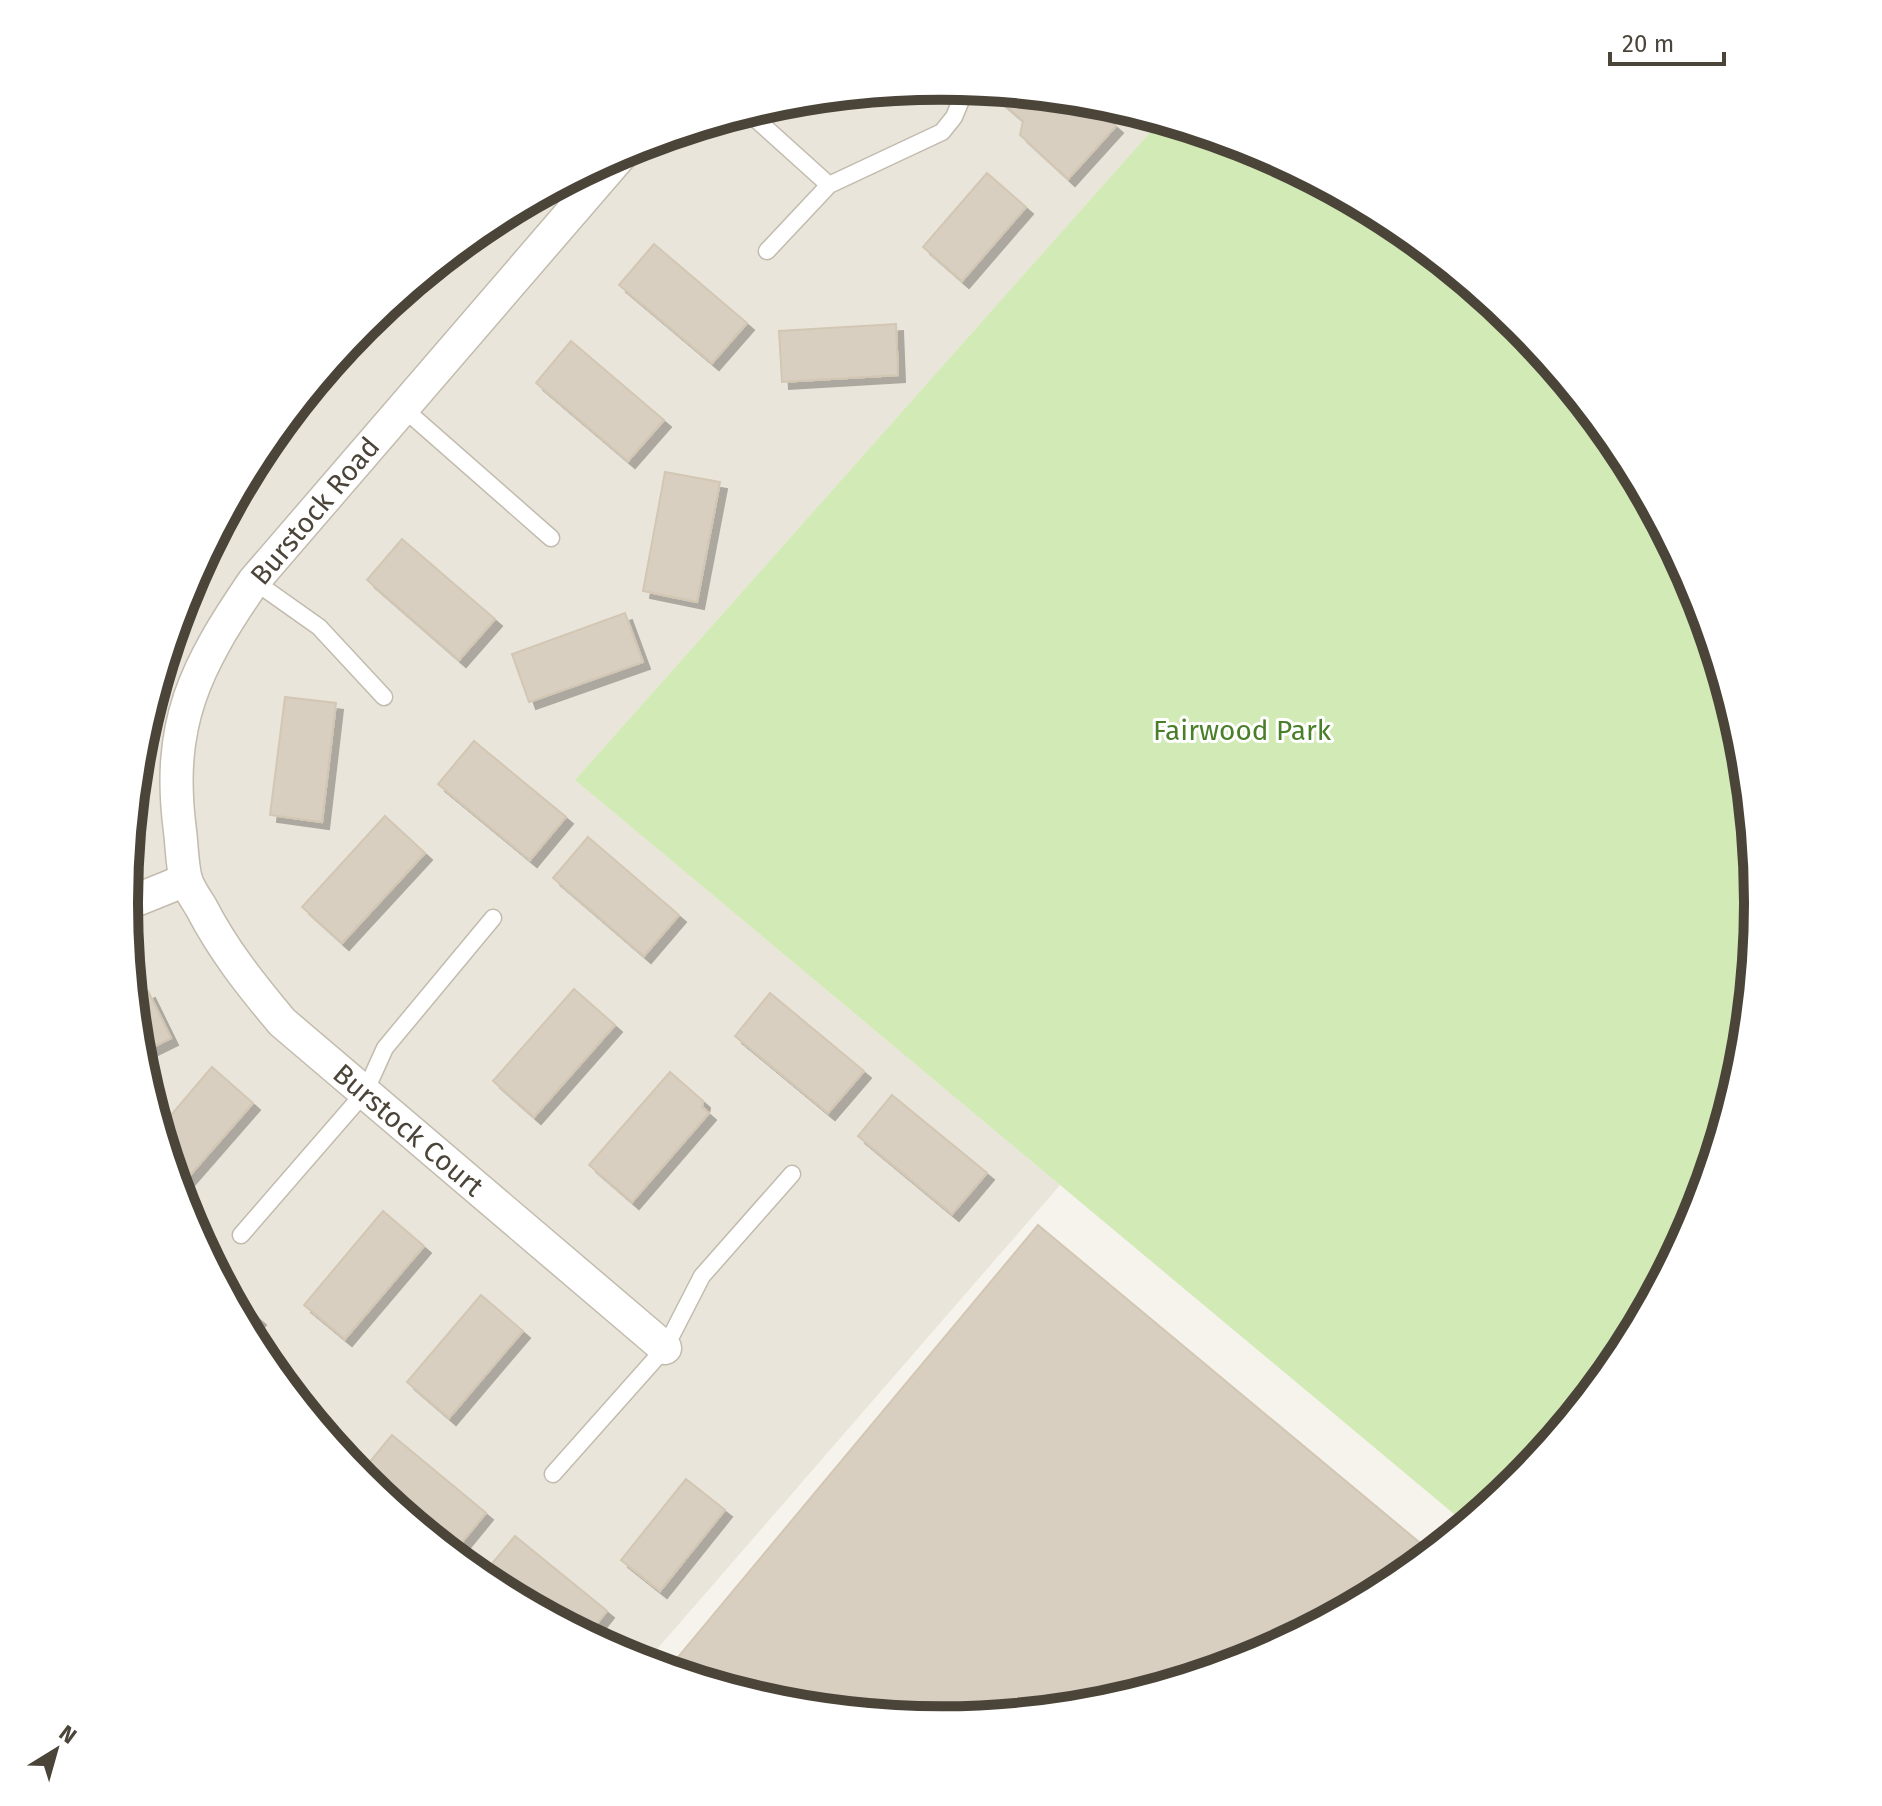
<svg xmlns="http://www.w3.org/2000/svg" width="1882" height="1806" viewBox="0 0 1882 1806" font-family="'Fira Sans',sans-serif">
  <defs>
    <filter id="shadow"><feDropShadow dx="7" dy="7" stdDeviation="0" flood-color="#0004"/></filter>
  </defs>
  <rect width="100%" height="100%" fill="#f6f3ec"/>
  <path fill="#eae5da" d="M941,86L1101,102L1161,120L575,780L1060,1185L645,1663L628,1658L487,1582L363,1480L261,1357L186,1215L140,1062L124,903L140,743L186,590L262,449L364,325L487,223L629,148L782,102Z"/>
  <path fill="#d2eab5" d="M1161,120L1254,148L1395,224L1519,326L1621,449L1631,469L1696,591L1742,744L1758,903L1742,1063L1696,1216L1620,1357L1518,1481L1466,1524L575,780Z"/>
  <path fill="#d8cfc1" stroke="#d3c7b4" stroke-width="2" filter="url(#shadow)" d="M989,91L1087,100L1116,126L1068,179L1020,135L1023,121Z
    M987,173L1026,207L962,281L923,247Z
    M654,244L747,323L712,363L619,285Z
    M896,324L898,375L782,382L779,331Z
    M571,341L664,420L628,461L536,383Z
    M665,472L720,482L697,602L643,591Z
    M402,539L495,619L459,660L367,580Z
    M625,613L643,662L529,702L512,654Z
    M285,697L336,703L322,822L270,815Z
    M474,741L566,817L530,860L438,784Z
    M385,816L425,853L342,943L302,907Z
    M588,837L679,915L644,956L553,878Z
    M574,989L615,1025L534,1117L493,1081Z
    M148,991L171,1038L139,1054L133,998Z
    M770,993L864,1071L828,1113L735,1036Z
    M212,1067L253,1103L178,1189L160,1128Z
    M670,1072L703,1101L702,1107L709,1113L632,1202L589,1165Z
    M892,1095L987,1173L952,1214L858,1136Z
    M383,1211L424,1246L345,1339L304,1305Z
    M1038,1225L1431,1552L1395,1583L1253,1658L1100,1704L941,1720L781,1704L708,1682L678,1657Z
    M225,1289L259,1318L248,1331Z
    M481,1295L523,1331L449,1418L407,1382Z
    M392,1435L486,1513L453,1553L359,1475Z
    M686,1479L725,1510L660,1591L621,1560Z
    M515,1536L607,1611L587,1636L481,1577Z"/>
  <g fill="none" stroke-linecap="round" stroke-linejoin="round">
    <defs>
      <path id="lane" d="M748,112L829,185L767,251
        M829,185L942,132L954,117L966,88
        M403,408L551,538
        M254,581L319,627L384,697
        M241,1235L365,1092L385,1048L493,918
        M553,1474L665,1348L702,1276L792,1174"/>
      <g id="street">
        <path id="s1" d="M626,149L254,581C195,667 166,724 180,831C182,847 182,865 186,880C189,889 196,899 201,907C223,950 251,985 282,1022L665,1348"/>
        <path d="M124,905L186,880"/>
      </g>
    </defs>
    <use href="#lane" stroke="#c2bbae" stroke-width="19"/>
    <use href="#street" stroke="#c2bbae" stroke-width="35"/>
    <use href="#lane" stroke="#fff" stroke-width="16"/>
    <use href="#street" stroke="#fff" stroke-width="32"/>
  </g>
  <g text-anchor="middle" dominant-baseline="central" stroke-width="6" stroke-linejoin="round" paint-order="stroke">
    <g font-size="28" fill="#4b4439" stroke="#fff">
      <text transform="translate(315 511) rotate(-50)">Burstock Road</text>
      <text stroke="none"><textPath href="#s1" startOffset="1226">Burstock Court</textPath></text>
    </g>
    <g font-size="28" fill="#4a7f2a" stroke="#fff">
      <text x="1242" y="730">Fairwood Park</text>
    </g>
  </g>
  <path d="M0 0H1882V1806H0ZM138 903a803 803 0 1 1 1606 0a803 803 0 1 1-1606 0Z" fill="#fff" fill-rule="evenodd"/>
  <path fill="none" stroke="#4b4439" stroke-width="10" d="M138 903a803 803 0 1 1 1606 0a803 803 0 1 1-1606 0Z"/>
  <g transform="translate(56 1750) rotate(37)" stroke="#ffffff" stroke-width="6" paint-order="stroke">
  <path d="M0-6L14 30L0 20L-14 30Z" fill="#4b4439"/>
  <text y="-12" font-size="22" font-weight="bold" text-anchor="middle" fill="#4b4439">N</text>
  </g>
  <path d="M1610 52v12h114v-12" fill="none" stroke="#4b4439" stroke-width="4"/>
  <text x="1622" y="52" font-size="24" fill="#4b4439" stroke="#ffffff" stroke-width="6" paint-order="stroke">20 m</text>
</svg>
